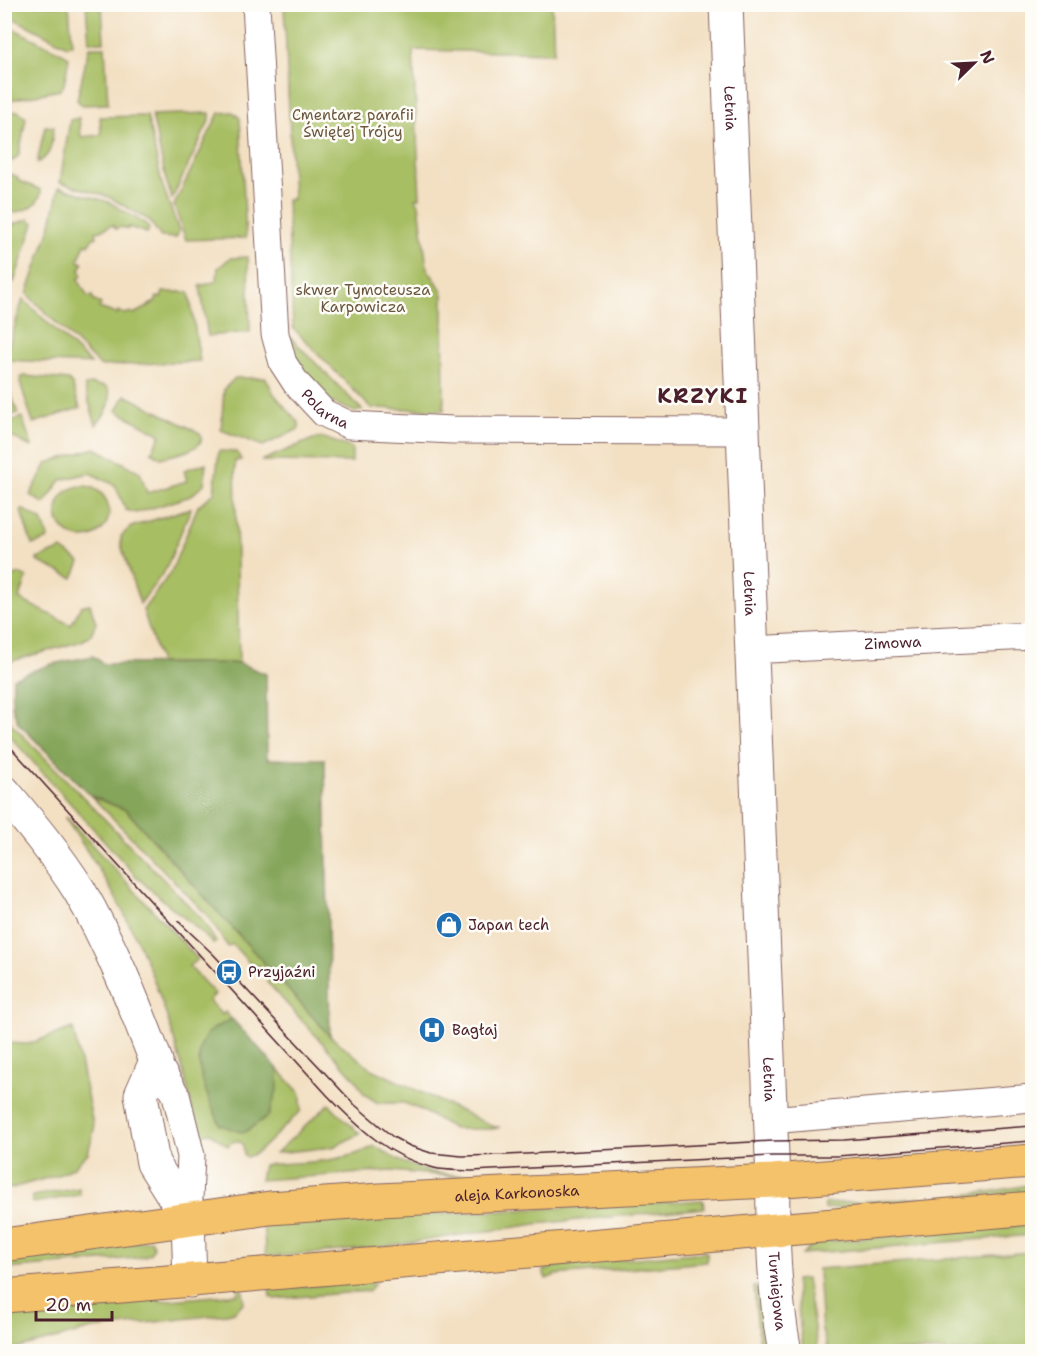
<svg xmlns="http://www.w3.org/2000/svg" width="1037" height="1356" viewBox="0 0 1037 1356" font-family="'Shantell Sans',sans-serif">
  <rect width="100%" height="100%" fill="#fdfcf7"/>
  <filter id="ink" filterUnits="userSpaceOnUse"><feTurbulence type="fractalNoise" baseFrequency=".0167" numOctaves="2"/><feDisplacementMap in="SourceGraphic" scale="12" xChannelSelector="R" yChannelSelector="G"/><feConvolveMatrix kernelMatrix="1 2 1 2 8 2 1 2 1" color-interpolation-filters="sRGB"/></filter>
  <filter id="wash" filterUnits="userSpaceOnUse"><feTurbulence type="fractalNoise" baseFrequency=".008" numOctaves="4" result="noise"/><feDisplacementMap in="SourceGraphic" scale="24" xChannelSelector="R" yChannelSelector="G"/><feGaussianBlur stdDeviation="1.35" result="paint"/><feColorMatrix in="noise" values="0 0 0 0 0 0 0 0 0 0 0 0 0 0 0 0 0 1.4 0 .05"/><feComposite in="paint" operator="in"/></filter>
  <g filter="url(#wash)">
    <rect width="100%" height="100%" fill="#f3e0c3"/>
    <path fill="#a7be64" stroke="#786e48" stroke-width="1.5" d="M4,5H69L72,44L67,46L5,14Z
      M86,5H102L104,42H89Z
      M284,5H552L554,53L413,50L420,198H415L419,204L427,268C433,278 439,283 443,294L444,410L371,408L293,328L287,200L293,199Z
      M4,24L66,55L69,58L64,85L60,90L5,101Z
      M89,47H105L108,104L82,105L77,100Z
      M18,111L26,118L19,155L13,161L5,157V113Z
      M233,112L240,118L246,238L186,240L174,205L219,113Z
      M210,113V119L172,199L166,180L152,115Z
      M147,116L162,184L179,231L176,238L161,237L149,220L109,197L60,182L70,120L79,118L81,137L101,135L100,117Z
      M45,126L54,127C51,143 53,155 37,163Z
      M4,171L17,177L19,181L39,189L41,191C39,210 21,210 5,215Z
      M59,187L109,202L146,224L149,229L147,233L129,227L128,229L121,227L116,229L113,225L96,232L97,237L92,239L89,245L85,244L78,261L83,263L80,270L82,276L78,279L88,297L92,296L94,301L101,304L99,308L117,314L118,311L125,314L131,312L133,314L150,306L149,305L155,302L157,297L161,298L163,292H189L200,361L100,366L27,294L50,228Z
      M29,219L34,223L14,282L5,268V227Z
      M248,257L250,332L208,336L200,286L217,281L218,268L230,258Z
      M23,299L91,364L7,360L5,358Z
      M291,338L362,410L355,412L328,401L296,363L288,339Z
      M4,375L18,413L5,417H4Z
      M25,376L68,380L72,384L80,408L33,423L20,382L21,377Z
      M235,378H266L274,394L299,423V429L263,446L221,430L224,389Z
      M90,384L107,387C115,400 105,415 96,425L85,389V386Z
      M125,395L200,433C210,449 172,455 161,458L151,452L161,435L117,411Z
      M22,417L32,446L31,447L5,433V423Z
      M324,438L352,448V462L261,461L313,439Z
      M95,448L140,472L147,493L187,481L184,470L206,463L204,484L191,496L136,513L126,510L115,485L90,473L61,480L44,504L30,495L47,463Z
      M219,451L237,452L241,460L235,461L239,663H160L143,610L171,572L198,506L214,493Z
      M57 512a26 26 0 1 1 52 0a26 26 0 1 1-52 0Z
      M191,508L166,569L140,604L121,545V536L131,527Z
      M22,509L42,520L48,537L47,540L32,545L21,511Z
      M62,549L80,562L73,578L37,561V559Z
      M20,574L27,578L19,599L71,625L81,606L90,604L96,623L90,636L82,641L5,663V579Z
      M5,717L201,918L216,942L213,944C189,919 160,900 136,876L5,731Z
      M91,796L126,810L330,1036L372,1069L494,1127H500L493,1129H454L421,1110L404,1103H378L364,1094L356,1080L267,982L271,979L258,965L254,968L232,944L228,947L206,914Z
      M66,817L198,959L189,966L215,994L209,1001L222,1015L225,1012L301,1094V1111L258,1152L247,1157L244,1155L243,1145L239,1141L231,1142L228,1146L210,1133L198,1135C181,1051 156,970 114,895C99,868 82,843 65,818Z
      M73,1028L94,1129L88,1153L74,1167L58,1175L5,1190V1043L28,1044Z
      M329,1104L360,1134L333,1147L276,1153Z
      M375,1146C417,1175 444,1176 494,1176V1180L391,1171L260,1180L263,1165C299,1162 342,1164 375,1146Z
      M1032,1184V1192L824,1209V1204C893,1199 965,1199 1032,1184Z
      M79,1188L80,1195L33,1203L32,1196Z
      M703,1200L704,1208L536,1224L367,1249L266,1257L263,1224C410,1214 556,1209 703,1200Z
      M1032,1224V1235L802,1254L810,1247L820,1242Z
      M151,1240C157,1253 148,1256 136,1258L5,1269L4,1258Z
      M707,1252V1262L556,1275L546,1279L543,1270L565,1264Z
      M1032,1252V1351H828L822,1330L818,1269Z
      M806,1279L818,1351H805L802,1343L795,1280Z
      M352,1282L375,1283L369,1291L274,1299L270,1296L269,1289Z
      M754,1287H760L766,1344L765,1351H760Z
      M243,1289L244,1302L234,1312L227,1314L92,1329L5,1352V1311L159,1297V1301L238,1294V1290Z"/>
    <path fill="#85a55a" stroke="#686242" stroke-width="1.5" d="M93,656L104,664L239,663L266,674L267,759H325L330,1036L126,810L91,796L18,723L12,706L13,678L52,664Z
      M232,1019L278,1069V1087L269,1115L244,1133L220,1125C210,1101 186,1057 208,1033C214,1027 225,1023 232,1019Z"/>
  </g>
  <g filter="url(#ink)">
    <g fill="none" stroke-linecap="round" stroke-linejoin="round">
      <defs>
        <g id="minor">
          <path id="s1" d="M256,4L275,334L283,363L296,383L324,413L349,425L453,430L744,431"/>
          <path id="s2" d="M752,650L1032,636"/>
          <path d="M156,1061L176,1095L191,1156L188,1219"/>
          <path d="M770,1120L1032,1098"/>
        </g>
        <g id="tertiary">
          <path id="s3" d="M726,4L773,1181C772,1238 774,1296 785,1352"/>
          <path d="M4,792C30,823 57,855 79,890C110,943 134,1003 156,1061L141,1095L153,1163L188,1219L190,1281"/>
        </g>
        <g id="primary">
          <path id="s4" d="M4,1245L270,1208L380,1200L773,1181L1032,1161"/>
          <path d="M4,1296L1032,1208"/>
        </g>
      </defs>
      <use href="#minor" stroke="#856360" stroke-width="29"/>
      <use href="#tertiary" stroke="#856360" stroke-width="35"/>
      <use href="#primary" stroke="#856360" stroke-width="35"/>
      <use href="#minor" stroke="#fff" stroke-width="27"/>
      <use href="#tertiary" stroke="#fff" stroke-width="33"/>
      <use href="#primary" stroke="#f4c26a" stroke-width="33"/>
      <path stroke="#4a1f2b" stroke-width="1.5" d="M4,740L327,1095C358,1127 390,1158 434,1168C446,1171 460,1170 472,1171L772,1156H837L1032,1141
        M178,921L213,954L355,1105L393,1137L410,1146L431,1153L462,1156L507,1155L772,1141L844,1140L1032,1126"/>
    </g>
  </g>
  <defs>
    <symbol id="shop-disc" viewBox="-11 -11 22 22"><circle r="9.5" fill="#1f6fb2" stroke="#fdfcf7"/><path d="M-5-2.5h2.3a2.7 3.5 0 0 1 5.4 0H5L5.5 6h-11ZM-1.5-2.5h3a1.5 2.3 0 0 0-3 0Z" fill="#fff"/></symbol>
    <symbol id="bus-disc" viewBox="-11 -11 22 22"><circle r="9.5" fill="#1f6fb2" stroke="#fdfcf7"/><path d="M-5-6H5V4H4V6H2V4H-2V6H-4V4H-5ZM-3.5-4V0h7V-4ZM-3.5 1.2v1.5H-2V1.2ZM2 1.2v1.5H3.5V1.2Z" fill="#fff"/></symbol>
    <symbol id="hospital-disc" viewBox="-11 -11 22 22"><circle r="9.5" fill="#1f6fb2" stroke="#fdfcf7"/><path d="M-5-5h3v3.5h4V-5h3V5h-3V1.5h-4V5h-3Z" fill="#fff"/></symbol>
  </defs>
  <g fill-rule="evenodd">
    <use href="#shop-disc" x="434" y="910" width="30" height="30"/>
    <use href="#bus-disc" x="214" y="957" width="30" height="30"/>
    <use href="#hospital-disc" x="417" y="1015" width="30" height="30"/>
  </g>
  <g text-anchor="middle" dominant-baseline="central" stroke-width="5" stroke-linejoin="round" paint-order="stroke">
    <g font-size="15" fill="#4a1f2b" stroke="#fdfcf7">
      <text stroke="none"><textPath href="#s3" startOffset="104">Letnia</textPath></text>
      <text stroke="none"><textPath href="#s1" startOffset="424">Polarna</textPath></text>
      <text stroke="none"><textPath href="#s3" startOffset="590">Letnia</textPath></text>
      <text stroke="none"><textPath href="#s2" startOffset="141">Zimowa</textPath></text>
      <text stroke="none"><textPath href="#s3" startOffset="1076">Letnia</textPath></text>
      <text stroke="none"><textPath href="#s4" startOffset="516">aleja Karkonoska</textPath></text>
      <text stroke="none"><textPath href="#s3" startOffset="1288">Turniejowa</textPath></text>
    </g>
    <g font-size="15" fill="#6b573f" stroke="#fdfcf7">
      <text x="353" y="115">Cmentarz parafii<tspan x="353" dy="17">Świętej Trójcy</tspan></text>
      <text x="363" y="290">skwer Tymoteusza<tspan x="363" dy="17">Karpowicza</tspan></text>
    </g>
    <g font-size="15" fill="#4a1f2b" stroke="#fdfcf7" text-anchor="start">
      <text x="468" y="925">Japan tech</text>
      <text x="248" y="972">Przyjaźni</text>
      <text x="452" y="1030">Bagłaj</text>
    </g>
    <g font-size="21" font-weight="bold" letter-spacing="1.5" fill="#4a1f2b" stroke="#fdfcf7">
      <text x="703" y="396">KRZYKI</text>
    </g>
  </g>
  <rect width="1037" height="1356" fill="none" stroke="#fdfcf7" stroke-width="24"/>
  <g transform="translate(974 63) rotate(66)" stroke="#fdfcf7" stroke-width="4.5" paint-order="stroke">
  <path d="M0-4.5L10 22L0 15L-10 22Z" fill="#4a1f2b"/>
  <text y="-9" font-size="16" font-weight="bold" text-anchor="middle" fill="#4a1f2b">N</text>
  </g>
  <path d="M36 1311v9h76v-9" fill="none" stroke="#4a1f2b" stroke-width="3"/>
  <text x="45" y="1311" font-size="18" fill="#4a1f2b" stroke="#fdfcf7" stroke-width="4.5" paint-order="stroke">20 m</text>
</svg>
